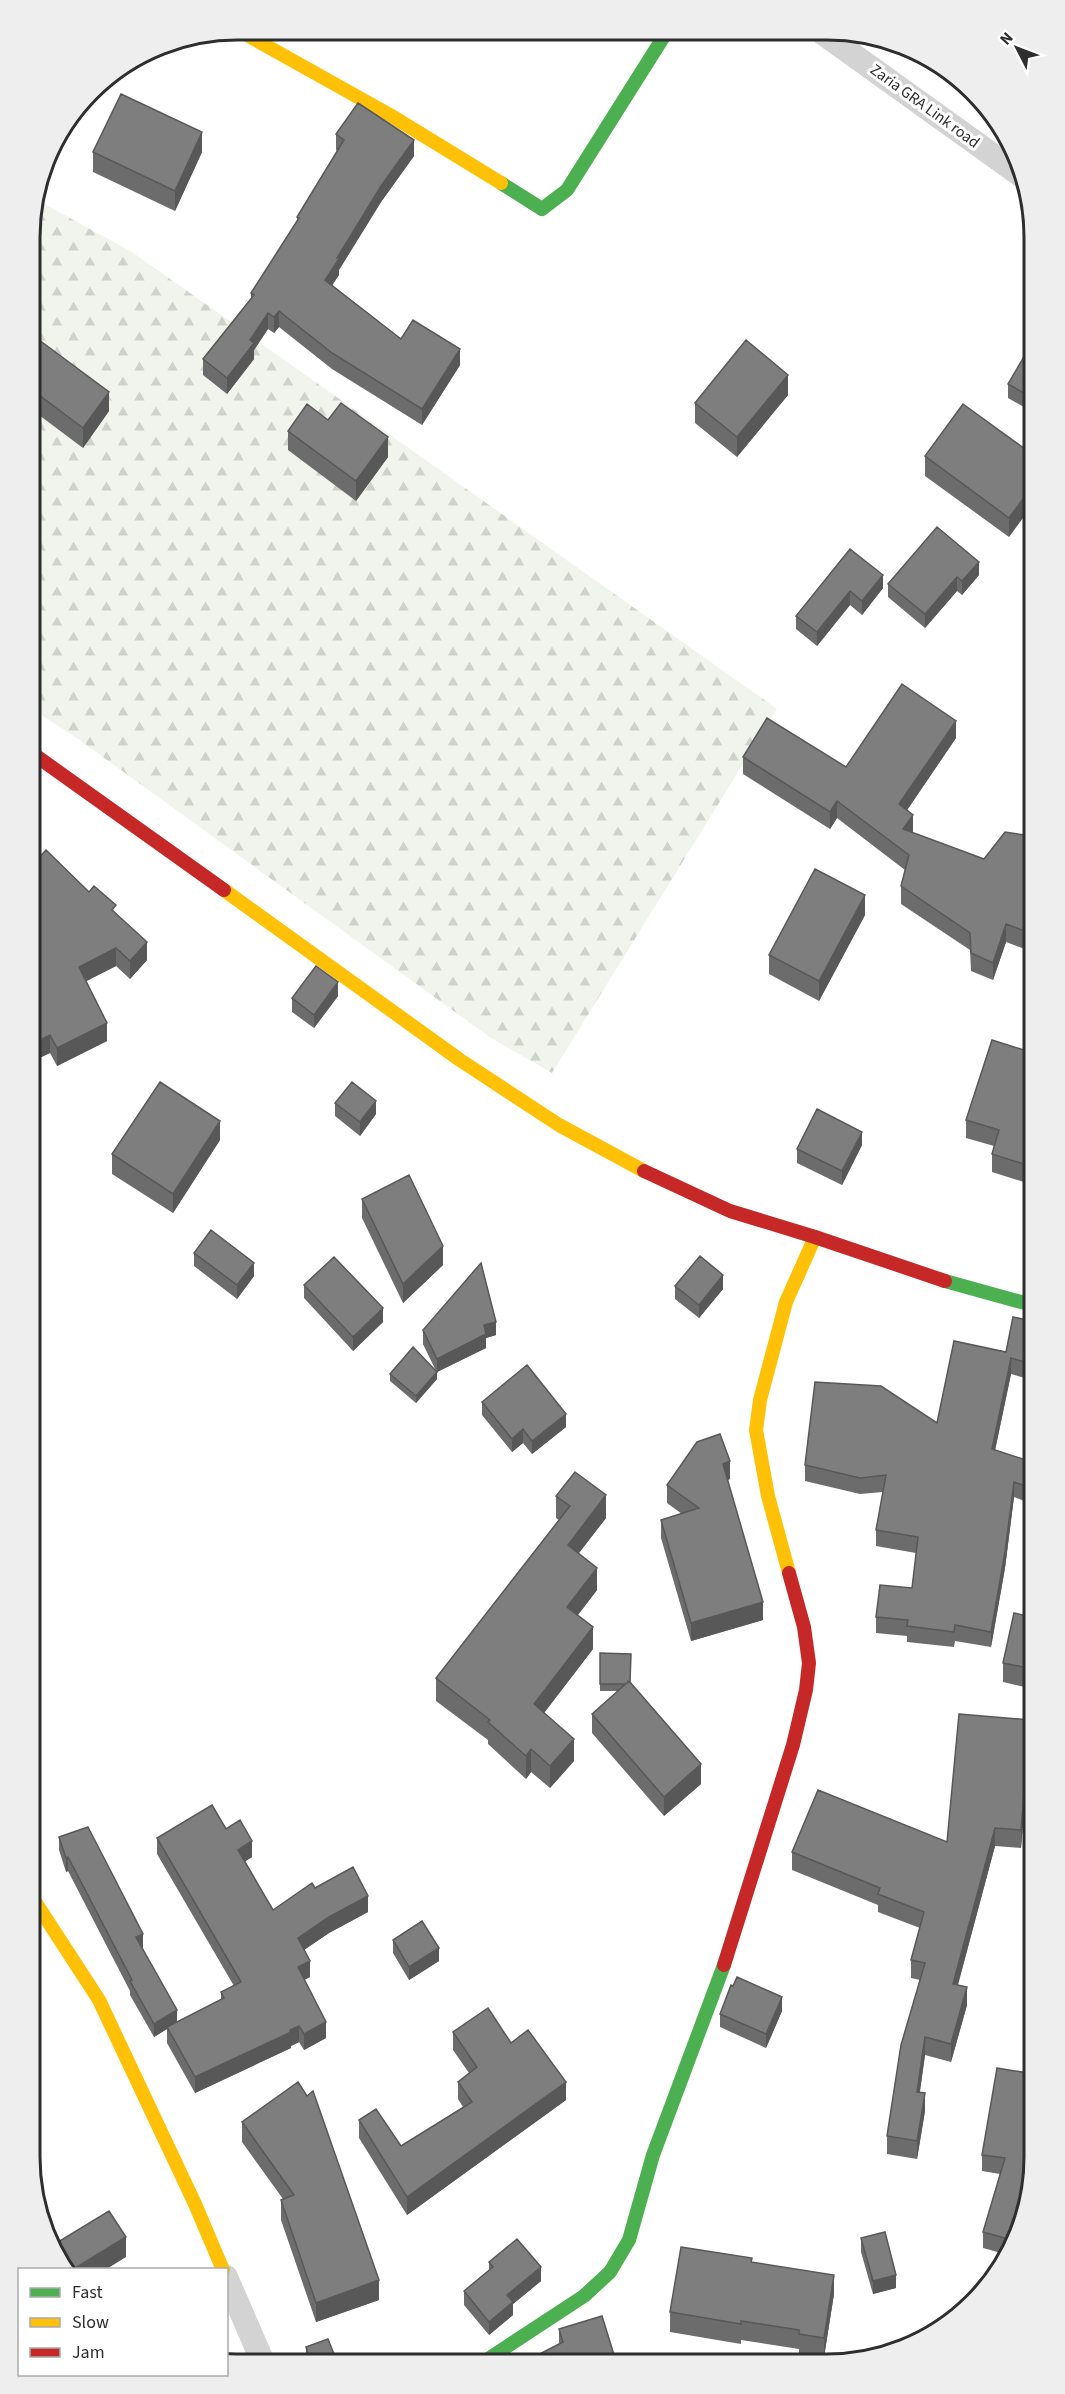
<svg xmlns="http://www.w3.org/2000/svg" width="1065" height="2394" viewBox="0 0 1065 2394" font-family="'Source Sans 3',sans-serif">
  <defs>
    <pattern id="forest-firs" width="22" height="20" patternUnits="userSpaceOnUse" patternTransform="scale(1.5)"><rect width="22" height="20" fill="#f0f4ec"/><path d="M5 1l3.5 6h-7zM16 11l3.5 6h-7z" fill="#ced2cb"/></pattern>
  </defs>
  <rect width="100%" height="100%" fill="#fff"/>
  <path fill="url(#forest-firs)" d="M37,200L132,252L777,709L552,1073L491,1038L78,739L32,709L30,223Z"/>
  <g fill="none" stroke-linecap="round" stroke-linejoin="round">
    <path stroke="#d3d3d3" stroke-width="24" d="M824,34L1026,179
      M226,2277L262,2360"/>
    <path stroke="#4caf50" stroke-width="14" d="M501,183L542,209L567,190L666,33
      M945,1281L1032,1305
      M488,2359L584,2296L610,2272L629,2240L653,2155L724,1965"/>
    <path stroke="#ffc107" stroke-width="14" d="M238,30L390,115L501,183
      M224,890L460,1060L559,1125L644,1171
      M789,1573L768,1496L756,1430L760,1400L786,1302L815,1237
      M36,1903L99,2000L195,2204L223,2270"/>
    <path stroke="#c62828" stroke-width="14" d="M32,753L224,890
      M644,1171L730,1211L815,1237L945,1281
      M724,1965L793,1745L806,1690L809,1663L804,1627L789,1573"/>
  </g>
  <path fill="#6c6c6c" d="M336,134L414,156L381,202L339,270V275L332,285L401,339L460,365L422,425L332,369L279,327L274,333L268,329L254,350V359L227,394L203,375V359L251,298V293L297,221V217L337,151L336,150Z
    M93,152H202L175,211L93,172Z
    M31,334L109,411L83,448L31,409Z
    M1028,357L1029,410L1008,398V384Z
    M788,395L737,457L695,423V403Z
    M328,420L388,457L356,501L288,450V431Z
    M1029,452L1009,537L925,476V456Z
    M850,549L883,588L862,615L850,605L817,646L796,629V616Z
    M979,575L962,595L957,591L925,628L888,597V584Z
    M956,738L907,810L913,833L984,859L1030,836V951L1006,942L993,980L971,971L970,950L901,904V886L905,870L837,818L830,829L743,774V757L846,767Z
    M33,864L89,892L116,913L147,960L130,979L116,966L86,981L107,1041L57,1066L50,1053L35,1060L33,1057Z
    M865,915L819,1001L769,974V955Z
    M338,996L314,1028L292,1012V998Z
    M1031,1033L1030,1184L992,1172V1154L994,1146L966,1138V1120L1027,1051Z
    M335,1103L376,1114L360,1136L335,1116Z
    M220,1140L173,1213L112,1174V1154Z
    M862,1145L842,1185L797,1163V1149Z
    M362,1199L443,1265L403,1303L362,1218Z
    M194,1253L254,1276L237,1299L194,1266Z
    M304,1285L383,1322L353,1351L304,1298Z
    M675,1286L723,1289L699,1318L675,1299Z
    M1032,1321V1380L1011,1374L995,1450L1032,1462V1504L1014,1497L1005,1568L991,1647L955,1641L954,1647L907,1642V1636L876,1633V1617L912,1588L916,1553L876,1546V1530L883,1492L860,1494L805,1481V1465L937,1423L1006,1352Z
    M423,1330L496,1335L486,1338V1348L437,1372V1379L416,1403L390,1381V1374L436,1371L423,1344Z
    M482,1402L566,1427L532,1454L523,1443L512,1452L482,1415Z
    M730,1479L728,1480L763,1620L691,1641L661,1538V1520L682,1514L667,1503V1485Z
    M556,1496L606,1518L579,1553L597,1590L578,1615L593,1649L544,1713L574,1761L550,1788L531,1772L526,1779L488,1744V1740L436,1701V1678L559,1520L556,1518Z
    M1033,1617V1689L1003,1682V1663Z
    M600,1653L630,1682L701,1784L664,1816L592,1733V1714L618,1691H600Z
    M1030,1738L1021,1848L995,1846L958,1985L967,2005L951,2062L925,2055L920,2092L925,2111L917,2159L887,2154V2136L920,1980L911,1978V1960L920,1928L878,1912V1905L792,1870V1852L947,1842Z
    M226,1829L252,1857L245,1861L273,1910L315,1888L368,1912L329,1933L304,1950L310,1977L304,1980L326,2038L304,2050L299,2042L291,2046V2048L195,2093L167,2043V2029L154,2037L130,1995V1991L68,1871L66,1872L59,1850V1837L143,1947L142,1948L177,2022L221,2000V1992L234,1986L157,1854V1838Z
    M393,1940L439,1961L409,1980L393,1953Z
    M782,2011L766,2048L720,2027V2014Z
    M453,2032L511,2043L566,2100L407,2215L359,2138V2120L401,2146L463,2107L458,2099V2082L469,2073L453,2050Z
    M1034,2074L1035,2171L1019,2236L995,2274V2266L1005,2254L983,2248V2232L1000,2174L982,2171V2155Z
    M242,2122L379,2300L316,2322L281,2220V2200L283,2199L242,2142Z
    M861,2238L896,2288L873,2294L861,2252Z
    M489,2262L541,2281L513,2304V2315L489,2335L464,2305V2291L489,2270Z
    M752,2262L834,2294L824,2357L799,2354V2349L741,2340V2344L670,2332V2312Z
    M559,2329L615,2358L559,2344Z
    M306,2347L336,2359L306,2360Z"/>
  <path fill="#585858" d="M202,132V152L175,211V191Z
    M414,140V156L381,202L339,270V275L325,296V280L337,258L381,186Z
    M279,311V327L274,333V317Z
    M268,313V329L254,350V359L227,394V378L250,340Z
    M460,349V365L422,425V409Z
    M788,375V395L737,457V437Z
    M109,392V411L83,448V428Z
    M388,437V457L356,501V481Z
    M1029,491V510L1009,537V518Z
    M979,562V575L962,595V581Z
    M883,575V588L862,615V601Z
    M957,577V591L925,628V614Z
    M850,591V605L817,646V632Z
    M956,721V738L899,822V804Z
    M837,801V818L830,829V812Z
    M913,815V832L903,829Z
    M865,895V915L819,1001V981Z
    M1006,924V942L993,980V963Z
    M147,942V960L130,979V961Z
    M116,948V966L79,985V967Z
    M338,982V996L314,1028V1015Z
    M107,1023V1041L57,1066V1048Z
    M50,1035V1053L35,1060V1043Z
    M376,1101V1114L360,1136V1122Z
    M220,1121V1140L173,1213V1194Z
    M862,1132V1145L842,1185V1171Z
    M1031,1162V1180L1030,1184V1166Z
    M443,1246V1265L403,1303V1284Z
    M254,1263V1276L237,1299V1285Z
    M723,1275V1289L699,1318V1305Z
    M383,1308V1322L353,1351V1337Z
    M496,1322V1335L486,1338V1348L437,1372V1379L416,1403V1396L437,1372V1359L484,1325Z
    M1011,1358V1374L992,1465V1449Z
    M566,1414V1427L532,1454V1441Z
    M523,1429V1443L512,1452V1439Z
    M730,1461V1479L723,1482V1464Z
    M1014,1482V1497L1005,1568L991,1647V1632Z
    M606,1495V1518L568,1567V1545Z
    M597,1568V1590L567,1629V1607Z
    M763,1602V1620L691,1641V1623Z
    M593,1627V1649L534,1726V1704Z
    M1030,1720V1738L1021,1848V1830Z
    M574,1739V1761L550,1788V1766Z
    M531,1749V1772L526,1779V1756Z
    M701,1764V1784L664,1816V1797Z
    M995,1828V1846L953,2002V1984Z
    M252,1841V1857L238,1866V1850Z
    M68,1857V1871L66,1872V1858Z
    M368,1896V1912L329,1933L298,1954V1938L329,1917Z
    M143,1934V1947L136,1951V1937Z
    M439,1948V1961L409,1980V1967Z
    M310,1961V1977L298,1983V1967Z
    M967,1987V2005L951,2062V2044Z
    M782,1997V2011L766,2048V2034Z
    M177,2010V2024L167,2027V2029L154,2037V2024Z
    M326,2022V2038L304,2050V2034Z
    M299,2026V2042L291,2046V2048L195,2093V2077Z
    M925,2037V2055L917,2110V2092Z
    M566,2082V2100L407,2215V2197Z
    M925,2093V2111L917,2159V2141Z
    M126,2237V2257L105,2270H72Z
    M541,2267V2281L513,2304V2315L489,2335V2322L507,2295Z
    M834,2275V2294L824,2357V2338Z
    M896,2275V2288L873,2294V2281Z
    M379,2280V2300L316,2322V2303Z"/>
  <path fill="#7e7e7e" stroke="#585858" stroke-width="1.5" d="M121,94L202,132L175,191L93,152Z
    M358,103L414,140L381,186L337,258L339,259L325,280L401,339L413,320L460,349L422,409L332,353L279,311L274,317L268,313L250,340L254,343L227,378L203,359L254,295L251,293L299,218L297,217L344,140L336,134Z
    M31,334L109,392L83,428L31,389Z
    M746,340L788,375L737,437L695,403Z
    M1025,355L1028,357L1029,396L1008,384Z
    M341,403L388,437L356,481L288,431L307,404L328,420Z
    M963,404L1029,452V491L1009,518L925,456Z
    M937,527L979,562L962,581L957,577L925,614L888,584Z
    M850,549L883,575L862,601L850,591L817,632L796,616Z
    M902,684L956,721L899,804L913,815L903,829L984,859L1005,832L1030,836V933L1006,924L993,963L971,953L970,933L901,886L909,855L837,801L830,812L743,757L767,718L846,767Z
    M46,850L89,892L94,886L116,905L112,910L147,942L130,961L116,948L79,967L107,1023L57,1048L50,1035L35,1043L33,1039V1010L37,1008L33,1000V864Z
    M815,869L865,895L819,981L769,955Z
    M316,966L338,982L314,1015L292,998Z
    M1031,1033V1162L1030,1166L992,1154L999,1130L966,1120L992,1040L1027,1051Z
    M160,1082L220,1121L173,1194L112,1154Z
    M352,1082L376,1101L360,1122L335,1103Z
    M817,1109L862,1132L842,1171L797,1149Z
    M409,1175L443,1246L403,1284L362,1199Z
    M211,1230L254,1263L237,1285L194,1253Z
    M700,1256L723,1275L699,1305L675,1286Z
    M334,1257L383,1308L353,1337L304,1285Z
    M481,1263L496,1322L484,1325L486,1334L437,1359L423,1330Z
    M1013,1317L1032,1321V1364L1011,1358L992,1449L1032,1462V1488L1014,1482L1005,1552L991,1632L955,1625L954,1632L907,1626L908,1620L876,1617L880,1585L912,1588L918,1537L876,1530L886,1475L860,1478L805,1465L815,1382L881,1386L937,1423L954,1341L1006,1352Z
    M413,1347L437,1372L416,1396L390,1374Z
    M527,1365L566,1414L532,1441L523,1429L512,1439L482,1402Z
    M720,1434L730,1461L723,1464L763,1602L691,1623L661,1520L699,1508L667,1485L697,1442Z
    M575,1472L606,1495L568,1545L597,1568L567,1607L593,1627L534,1704L574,1739L550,1766L531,1749L526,1756L488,1722L490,1720L436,1678L570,1506L556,1496Z
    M1014,1613L1033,1617V1669L1003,1663Z
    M600,1653L631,1654L630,1682L629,1681L626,1684H600Z
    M629,1681L701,1764L664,1797L592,1714Z
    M959,1714L1030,1720L1021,1830L995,1828L953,1984L967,1987L951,2044L925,2037L917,2092L925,2093L917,2141L887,2136L901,2045L925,1963L911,1960L924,1912L878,1894L880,1888L792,1852L818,1790L947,1842Z
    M212,1805L226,1829L240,1820L252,1841L238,1850L273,1910L312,1883L315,1888L353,1867L368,1896L329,1917L298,1938L310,1961L298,1967L326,2022L304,2034L299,2026L290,2030L291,2032L195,2077L167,2027L224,1998L221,1992L241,1982L157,1838Z
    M88,1827L143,1934L136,1937L177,2010L154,2024L130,1981L132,1980L68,1857L66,1858L59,1837Z
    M422,1921L439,1948L409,1967L393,1940Z
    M737,1977L782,1997L766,2034L720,2014L731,1985L733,1986Z
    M488,2008L511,2043L528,2030L566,2082L407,2197L359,2120L376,2109L401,2146L472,2102L458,2082L477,2067L453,2032Z
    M997,2068L1034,2074L1035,2166L1027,2165L1034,2171L1019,2236L999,2269L995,2266L1015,2241L983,2232L1005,2158L982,2155Z
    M298,2082L307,2096L313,2091L379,2280L316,2303L281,2200L294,2195L242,2122Z
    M109,2211L126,2237L72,2270H64L53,2245Z
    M885,2232L896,2275L873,2281L861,2238Z
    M517,2239L541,2267L507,2295L513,2302L489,2322L464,2291L493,2267L489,2262Z
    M681,2247L752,2258L751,2262L834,2275L824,2338L799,2334V2330L741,2321V2324L670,2312Z
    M602,2316L615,2358L530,2359L563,2342L559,2329Z
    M328,2339L336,2359L310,2360L306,2347Z"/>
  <g text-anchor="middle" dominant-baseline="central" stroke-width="6" stroke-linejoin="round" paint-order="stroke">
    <g font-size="16" fill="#2e2e2e" stroke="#fff">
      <text transform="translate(925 106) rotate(36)">Zaria GRA Link road</text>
    </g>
  </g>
  <path d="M0 0H1065V2394H0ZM237 40H827A197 197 0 0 1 1024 237V2157A197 197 0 0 1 827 2354H237A197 197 0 0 1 40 2157V237A197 197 0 0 1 237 40Z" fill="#eee" fill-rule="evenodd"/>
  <path fill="none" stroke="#2e2e2e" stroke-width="3" d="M237 40H827A197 197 0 0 1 1024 237V2157A197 197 0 0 1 827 2354H237A197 197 0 0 1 40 2157V237A197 197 0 0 1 237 40Z"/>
  <rect x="18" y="2268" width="210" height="108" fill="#ffffff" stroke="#ababab" stroke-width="1.5"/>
  <rect x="30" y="2288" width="30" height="9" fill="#4caf50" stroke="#ababab" stroke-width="1.5"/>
  <text x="72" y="2298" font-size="18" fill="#2e2e2e">Fast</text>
  <rect x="30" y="2318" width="30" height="9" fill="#ffc107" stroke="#ababab" stroke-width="1.5"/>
  <text x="72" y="2328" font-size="18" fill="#2e2e2e">Slow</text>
  <rect x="30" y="2348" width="30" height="9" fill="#c62828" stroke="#ababab" stroke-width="1.5"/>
  <text x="72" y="2358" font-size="18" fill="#2e2e2e">Jam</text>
  <g transform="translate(1017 48) rotate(312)" stroke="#ffffff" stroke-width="4.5" paint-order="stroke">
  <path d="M0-4.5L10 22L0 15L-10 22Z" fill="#2e2e2e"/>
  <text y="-9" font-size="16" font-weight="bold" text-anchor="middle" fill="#2e2e2e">N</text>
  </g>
</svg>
